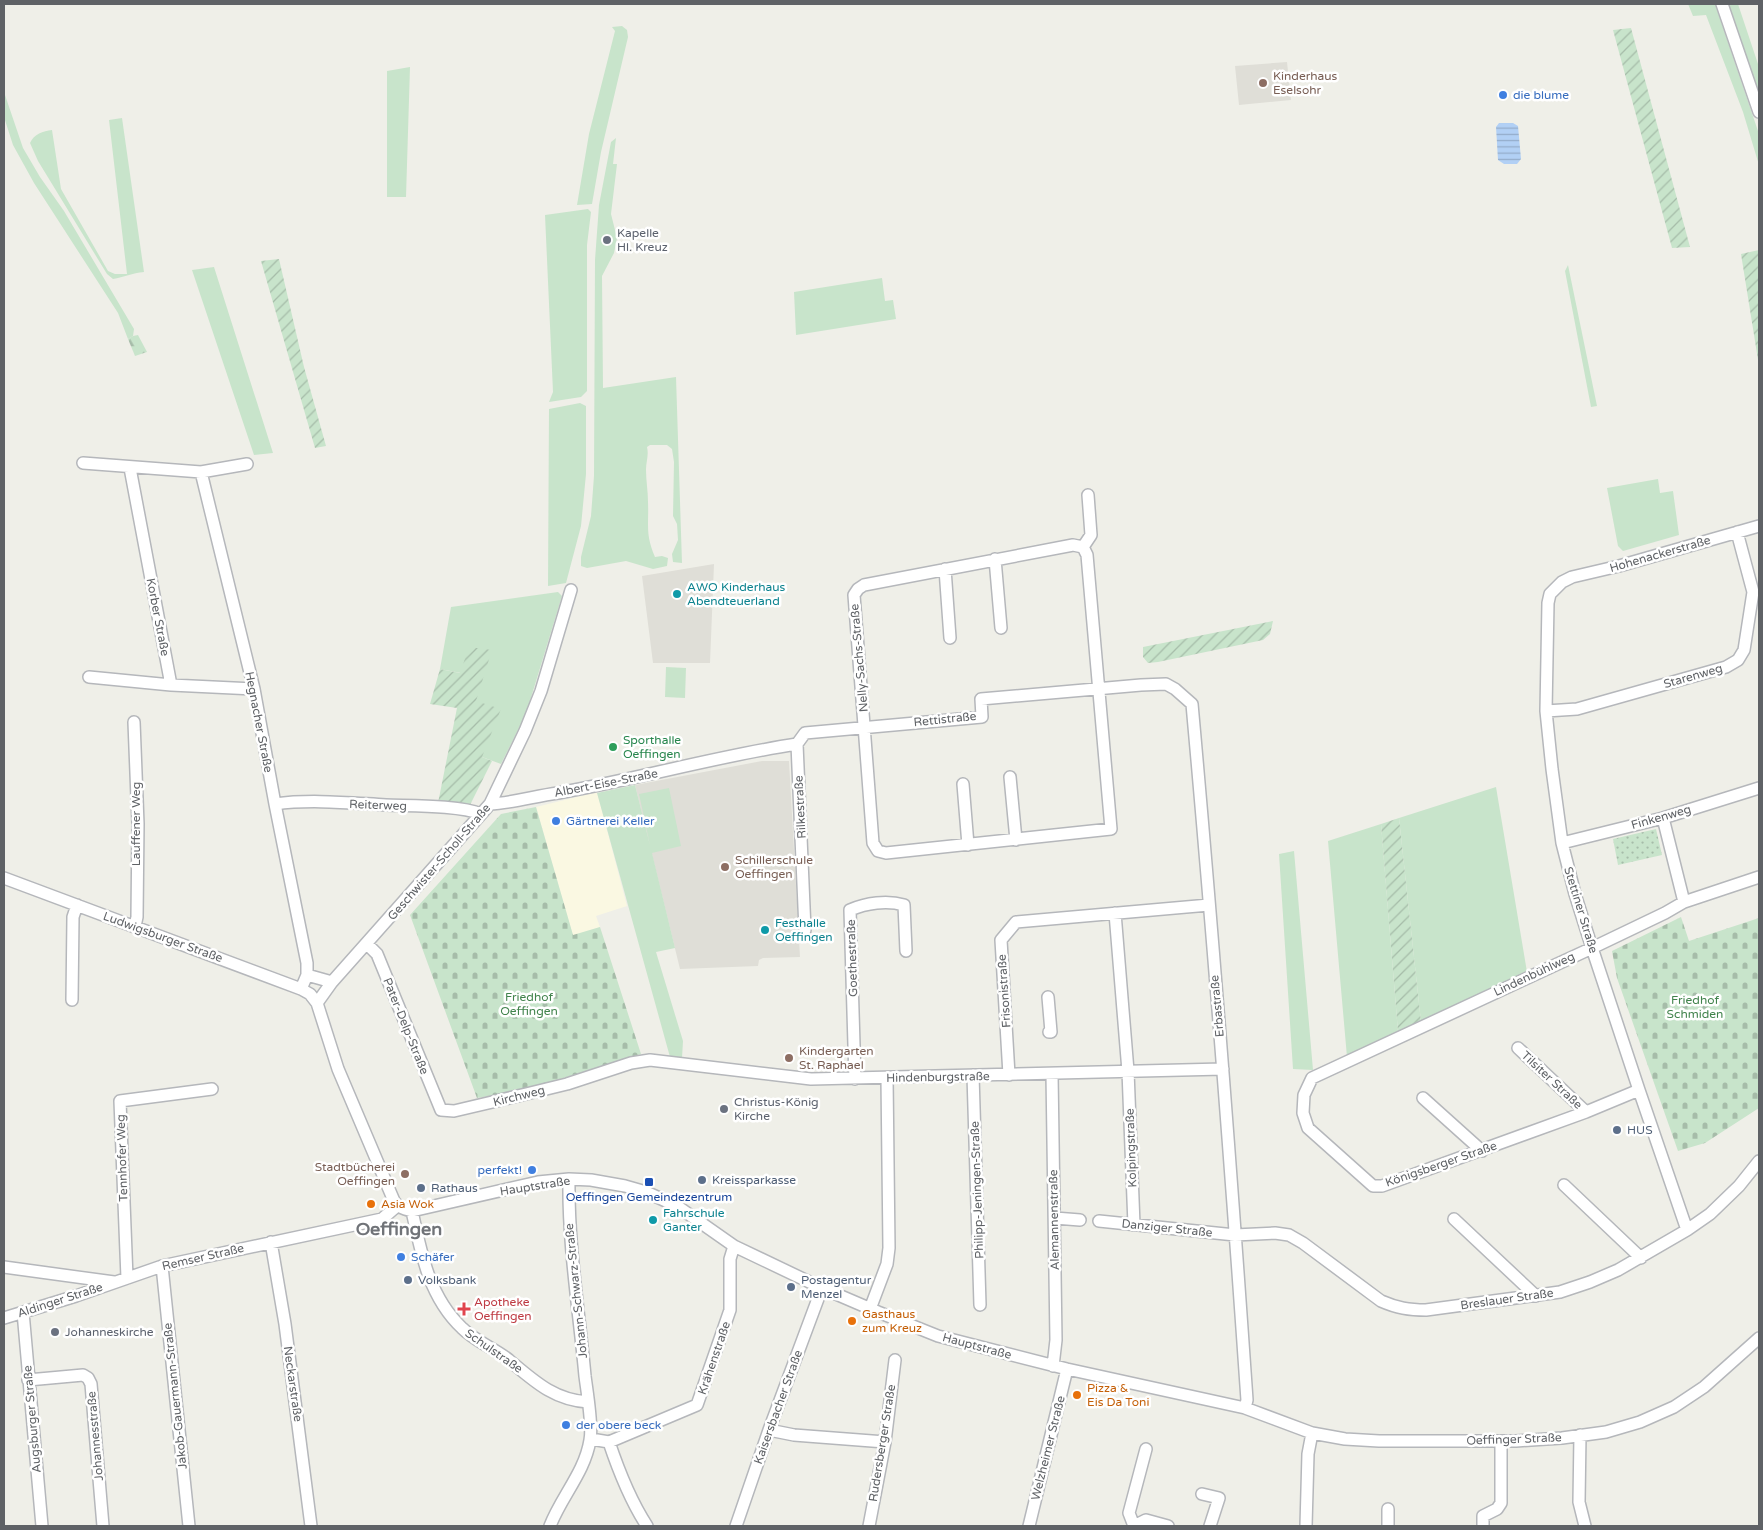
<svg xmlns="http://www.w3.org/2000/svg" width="1763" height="1530" viewBox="0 0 1763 1530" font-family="'Varela Round',sans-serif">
  <defs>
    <pattern id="forest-firs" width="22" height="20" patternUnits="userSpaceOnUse" patternTransform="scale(1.25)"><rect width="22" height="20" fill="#c8e4cb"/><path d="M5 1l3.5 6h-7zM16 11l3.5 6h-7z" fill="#a6bca9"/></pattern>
    <pattern id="cemetery-stones" width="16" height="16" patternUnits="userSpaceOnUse" patternTransform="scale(1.25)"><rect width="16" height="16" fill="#c8e4cb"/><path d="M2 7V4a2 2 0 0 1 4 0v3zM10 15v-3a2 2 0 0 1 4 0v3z" fill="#a6bca9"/></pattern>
    <pattern id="park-dots" width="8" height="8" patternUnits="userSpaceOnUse" patternTransform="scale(1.25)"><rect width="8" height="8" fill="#c8e4cb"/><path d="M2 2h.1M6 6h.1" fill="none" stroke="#a6bca9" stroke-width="1.8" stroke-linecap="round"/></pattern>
    <pattern id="garden-furrows" width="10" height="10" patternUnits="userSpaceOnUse" patternTransform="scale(1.25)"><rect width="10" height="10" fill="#c8e4cb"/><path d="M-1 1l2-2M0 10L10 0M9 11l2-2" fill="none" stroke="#a6bca9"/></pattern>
    <pattern id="water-rules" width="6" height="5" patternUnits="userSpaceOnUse" patternTransform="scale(1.25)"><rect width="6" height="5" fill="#b2d0f5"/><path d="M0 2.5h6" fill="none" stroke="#94acca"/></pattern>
  </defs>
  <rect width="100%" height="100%" fill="#efefe8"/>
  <path fill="#faf8e2" d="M597,792L627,906L596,916L600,927L573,936L536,807Z"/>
  <path fill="#dfded7" d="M1287,62L1291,100L1239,105L1235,66Z
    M714,564L710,663H653L642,576Z
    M762,761H789L800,957L763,958L759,960L758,966L680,969L635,785Z"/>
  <path fill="#c8e4cb" d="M1688,4H1715L1759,134V165L1743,112L1706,15L1693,16Z
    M1727,4H1738L1759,67V100Z
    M622,26L627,30L628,37L601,152L592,204L577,205L589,134L615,31L612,27Z
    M410,67L406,197H387V71Z
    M4,92L23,148L40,177L64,211L134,329L133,336L128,339L118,313L34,183L13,145L4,117Z
    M122,118L144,272C132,273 124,277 113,279L107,274L38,161L30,143C34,134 43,131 52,130L61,189L108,271L115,274H127L109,120Z
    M616,138L613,164H617L611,214L617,238L614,253L602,276L603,388L676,377L682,563L673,562L672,554L678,540L677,524L673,516L674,462L672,449L667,445H650L647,447C649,455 646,462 646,470C646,481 648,491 648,502C649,525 645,534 655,557L662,556L668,558L667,566L653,569L626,561L587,568L581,566V557L591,516L594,476L595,260L599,205L611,142Z
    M588,209L591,212L587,245V391L581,397L549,402L553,392L545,215Z
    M1568,265L1597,406L1591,407L1565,271Z
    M214,267L273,453L254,455L192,270Z
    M882,278L885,301L893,300L896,319L796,335L794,292Z
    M580,403L586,406V474L581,526L566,583L548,586L549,409Z
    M1658,479L1660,493L1673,491L1679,535L1623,551L1618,546L1607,488Z
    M558,592L562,596L526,714L501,764L482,757L476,701L461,673L440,669L451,607Z
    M666,667L686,668L685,698L665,697Z
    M635,785L650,845L639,794L669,788L681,846L652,853L675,948L656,952L683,1041L682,1058L670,1057L597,793Z
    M1496,787L1527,972L1421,1022L1399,818Z
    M1381,824L1398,1032L1347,1057L1328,841Z
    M1294,851L1313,1070L1293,1069L1279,854Z"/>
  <path fill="url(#forest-firs)" d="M138,335L147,352L135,356L128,339L133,336Z"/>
  <path fill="url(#cemetery-stones)" d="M536,807L573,935L600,927L641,1054L528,1089L477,1098L410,915L501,814Z
    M1681,917L1689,941L1759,918V1108L1705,1143L1678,1151L1617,978L1612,951Z"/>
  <path fill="url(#park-dots)" d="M1656,829L1662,855L1618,865L1613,839Z"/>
  <path fill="url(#garden-furrows)" d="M1631,28L1690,247L1672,248L1613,30Z
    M1759,250V366L1741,254Z
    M279,259L304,367L326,446L315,448L261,261Z
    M1273,621L1270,634L1263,640L1158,662L1148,663L1143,657V647Z
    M469,647L492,650L476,701L501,709L482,757L492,761L470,805L438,803L457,708L430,704L440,669L460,673Z
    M1399,818L1421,1022L1398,1032L1381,824Z"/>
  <path fill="url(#water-rules)" d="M1499,123H1513L1518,126L1521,159L1517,164H1504L1498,160L1496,127Z"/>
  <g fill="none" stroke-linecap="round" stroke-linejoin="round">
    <defs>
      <path id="minor" d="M1722,4L1759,112
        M83,463L201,472L247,464
        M130,468L171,685L254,689
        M201,472L254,689L275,804L307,963V975L301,989
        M1073,545L1083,547L1087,555L1111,829L886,853L878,851L873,843L854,595L858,589L864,585Z
        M1083,547L1091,535L1088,495
        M995,559L1001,628
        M945,569L950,638
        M89,677L171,685
        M1546,711L1577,709L1726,667L1738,660L1744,650L1753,592L1737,532
        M134,722L138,824L137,917L135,926
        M797,744L805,930
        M1010,777L1016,840
        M963,784L968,845
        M275,804C311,799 350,803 386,805C411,806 460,805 481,814
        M490,804C513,803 535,796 558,793C638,779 717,756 797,744L805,733L982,717L981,699L1141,685L1166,684L1175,689L1192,704C1213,936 1231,1168 1247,1400L1245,1408
        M1663,818L1684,902
        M1562,843L1663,818L1759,788
        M4,878L301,989L310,994L317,1003L338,1069L394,1201C399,1208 404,1209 412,1211L538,1182L569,1179L591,1180L625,1186L646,1192L677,1206L734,1246L822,1288L878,1312L938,1336L1067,1369L1245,1408L1312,1433L1345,1439L1379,1441H1516L1562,1438L1606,1432L1640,1422L1674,1407L1704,1387L1759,1338
        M1115,913L1128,1071L1134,1225
        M367,944L377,954L441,1110L454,1111L526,1094L567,1084L631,1063L650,1060L811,1079L1223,1069
        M307,975L332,982
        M1048,997L1051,1032H1049
        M72,1000L73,917L77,905
        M317,1003L332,982L490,804L525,731L541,691L571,590
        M1518,1048L1586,1112
        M1052,1074L1056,1340L1053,1366
        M973,1075L980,1305
        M1009,1075L1001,940L1016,922L1209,905
        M855,1079L850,910C866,903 887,900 904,905L906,951
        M1639,1090L1586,1112L1382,1186H1373L1308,1128L1303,1113L1304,1095L1312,1078L1592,948L1665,913L1684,902L1759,877
        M1423,1098L1482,1151
        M1564,1185L1641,1258
        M412,1211C421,1253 429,1297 462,1328C476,1342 494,1348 509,1360C534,1381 554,1400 588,1402
        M1055,1218L1080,1220
        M1454,1219L1536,1296
        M1099,1221L1235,1235L1275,1233L1289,1235L1303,1243L1381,1301C1397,1308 1409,1310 1426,1310L1560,1292L1590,1282L1618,1270L1687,1230L1710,1214L1739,1186L1759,1161
        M1687,1230L1639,1090L1592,948L1575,894L1562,843L1552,769L1546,711L1548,603L1550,594L1562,582L1572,577L1619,566L1759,526
        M271,1242L285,1324L311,1526
        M162,1266L189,1526
        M4,1267L114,1282
        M127,1278L120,1101L212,1089
        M870,1309L887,1264L889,1248L887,1078
        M23,1312L42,1526
        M4,1318L76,1296L162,1266L382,1219L397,1206
        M28,1380L83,1375L88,1378L91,1384L103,1526
        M769,1430L794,1435L885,1442
        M1580,1435L1579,1502L1585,1526
        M591,1439L609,1442C619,1472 630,1500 647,1526
        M609,1442L697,1405L730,1310V1259L734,1246
        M1202,1494L1219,1498L1210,1526
        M550,1526C561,1497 585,1472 590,1440C593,1426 587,1392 585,1376C579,1310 568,1245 569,1179
        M736,1526L769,1430L822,1288
        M869,1526L885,1442L895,1360
        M1029,1526L1067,1369
        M1134,1526L1129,1513L1146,1449
        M1134,1526L1146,1520L1168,1526
        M1306,1526L1308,1454L1312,1433
        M1388,1526V1509
        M1483,1526V1516L1497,1509L1501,1503V1441"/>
    </defs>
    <use href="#minor" stroke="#b5b7bb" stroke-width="14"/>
    <use href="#minor" stroke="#fff" stroke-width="11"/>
  </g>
  <g fill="#8d6e63" stroke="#fff" stroke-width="2">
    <circle cx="1263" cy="83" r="5"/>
    <circle cx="725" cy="867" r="5"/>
    <circle cx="789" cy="1058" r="5"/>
    <circle cx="405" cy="1174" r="5"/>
  </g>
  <g fill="#3f7fe0" stroke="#fff" stroke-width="2">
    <circle cx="1503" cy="95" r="5"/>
    <circle cx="556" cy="821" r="5"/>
    <circle cx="532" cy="1170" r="5"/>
    <circle cx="401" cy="1257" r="5"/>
    <circle cx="566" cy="1425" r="5"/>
  </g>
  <g fill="#6b7280" stroke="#fff" stroke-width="2">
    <circle cx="607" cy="240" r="5"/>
    <circle cx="724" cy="1109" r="5"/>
    <circle cx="55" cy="1332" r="5"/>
  </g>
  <g fill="#0f9aa8" stroke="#fff" stroke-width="2">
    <circle cx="677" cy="594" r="5"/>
    <circle cx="765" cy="930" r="5"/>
    <circle cx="653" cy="1220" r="5"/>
  </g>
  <circle fill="#2e9e5b" stroke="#fff" stroke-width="2" cx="613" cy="747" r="5"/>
  <g fill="#5c6f8a" stroke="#fff" stroke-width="2">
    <circle cx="1617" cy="1130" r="5"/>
    <circle cx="702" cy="1180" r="5"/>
    <circle cx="421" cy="1188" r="5"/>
    <circle cx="408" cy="1280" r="5"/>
    <circle cx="791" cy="1287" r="5"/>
  </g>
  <rect fill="#1a4fb4" stroke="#fff" stroke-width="2" x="644" y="1177" width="10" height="10" rx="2.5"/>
  <g fill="#e8710a" stroke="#fff" stroke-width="2">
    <circle cx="371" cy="1204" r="5"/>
    <circle cx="852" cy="1321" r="5"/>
    <circle cx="1077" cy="1395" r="5"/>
  </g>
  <path fill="#e0444e" stroke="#fff" stroke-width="2" d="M461.5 1301.5h5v5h5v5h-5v5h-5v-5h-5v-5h5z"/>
  <g text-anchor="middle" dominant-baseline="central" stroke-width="5" stroke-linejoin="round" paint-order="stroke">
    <g font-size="12" fill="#785e54" stroke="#fff" text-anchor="start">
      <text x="1273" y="76">Kinderhaus<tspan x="1273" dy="14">Eselsohr</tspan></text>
      <text x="735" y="860">Schillerschule<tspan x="735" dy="14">Oeffingen</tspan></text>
      <text x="799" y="1051">Kindergarten<tspan x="799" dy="14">St. Raphael</tspan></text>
      <text x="395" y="1167" text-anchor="end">Stadtbücherei<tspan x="395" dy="14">Oeffingen</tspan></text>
    </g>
    <g font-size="12" fill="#366cbe" stroke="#fff" text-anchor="start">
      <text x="1513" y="95">die blume</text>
      <text x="566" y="821">Gärtnerei Keller</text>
      <text x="522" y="1170" text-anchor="end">perfekt!</text>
      <text x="411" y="1257">Schäfer</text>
      <text x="576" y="1425">der obere beck</text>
    </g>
    <g font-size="12" fill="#5b616d" stroke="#fff" text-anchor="start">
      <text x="617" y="233">Kapelle<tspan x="617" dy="14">Hl. Kreuz</tspan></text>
      <text x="734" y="1102">Christus-König<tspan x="734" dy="14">Kirche</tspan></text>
      <text x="65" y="1332">Johanneskirche</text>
    </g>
    <g font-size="12" fill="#5f6266" stroke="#fff">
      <text transform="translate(1660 554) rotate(-16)">Hohenackerstraße</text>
      <text transform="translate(158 617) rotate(79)">Korber Straße</text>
      <text transform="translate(859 658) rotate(-95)">Nelly-Sachs-Straße</text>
      <text transform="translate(1693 676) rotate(-16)">Starenweg</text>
      <text transform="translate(945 719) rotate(-6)">Rettistraße</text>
      <text transform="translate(259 722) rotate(79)">Hegnacher Straße</text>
      <text transform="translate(606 783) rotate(-11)">Albert-Eise-Straße</text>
      <text transform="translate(378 805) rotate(2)">Reiterweg</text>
      <text transform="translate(800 807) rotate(-93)">Rilkestraße</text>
      <text transform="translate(1661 817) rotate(-16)">Finkenweg</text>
      <text transform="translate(136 824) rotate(-90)">Lauffener Weg</text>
      <text transform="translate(439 862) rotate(-49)">Geschwister-Scholl-Straße</text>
      <text transform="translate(1581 910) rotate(73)">Stettiner Straße</text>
      <text transform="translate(163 937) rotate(20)">Ludwigsburger Straße</text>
      <text transform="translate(852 958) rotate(-92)">Goethestraße</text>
      <text transform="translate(1534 974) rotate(-25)">Lindenbühlweg</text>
      <text transform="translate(1004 991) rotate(-94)">Frisonistraße</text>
      <text transform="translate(1217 1006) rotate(-95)">Erbastraße</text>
      <text transform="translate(406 1026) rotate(68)">Pater-Delp-Straße</text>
      <text transform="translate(938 1077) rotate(-1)">Hindenburgstraße</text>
      <text transform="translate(1552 1080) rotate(43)">Tilsiter Straße</text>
      <text transform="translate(519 1096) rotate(-14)">Kirchweg</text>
      <text transform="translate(1131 1148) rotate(-92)">Kolpingstraße</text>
      <text transform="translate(122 1158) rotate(-92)">Tennhofer Weg</text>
      <text transform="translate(1441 1164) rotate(-19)">Königsberger Straße</text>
      <text transform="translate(535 1186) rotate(-9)">Hauptstraße</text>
      <text transform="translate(977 1190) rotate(-92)">Philipp-Jeningen-Straße</text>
      <text transform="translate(1054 1220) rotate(-91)">Alemannenstraße</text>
      <text transform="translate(1167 1228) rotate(6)">Danziger Straße</text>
      <text transform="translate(203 1257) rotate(-13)">Remser Straße</text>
      <text transform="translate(576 1291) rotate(-96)">Johann-Schwarz-Straße</text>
      <text transform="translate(1507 1299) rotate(-8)">Breslauer Straße</text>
      <text transform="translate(60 1300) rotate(-18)">Aldinger Straße</text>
      <text transform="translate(977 1346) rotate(15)">Hauptstraße</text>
      <text transform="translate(494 1351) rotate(35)">Schulstraße</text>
      <text transform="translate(714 1358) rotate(-71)">Krähenstraße</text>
      <text transform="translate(293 1384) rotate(82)">Neckarstraße</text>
      <text transform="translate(175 1396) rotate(-96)">Jakob-Gauermann-Straße</text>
      <text transform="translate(778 1407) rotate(-70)">Kaisersbacher Straße</text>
      <text transform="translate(32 1419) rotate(-95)">Augsburger Straße</text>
      <text transform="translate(95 1436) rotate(-95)">Johannesstraße</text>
      <text transform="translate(1514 1439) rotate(-2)">Oeffinger Straße</text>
      <text transform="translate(882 1443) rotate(-81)">Rudersberger Straße</text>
      <text transform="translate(1048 1448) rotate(-76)">Welzheimer Straße</text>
    </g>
    <g font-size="12" fill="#0d838f" stroke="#fff" text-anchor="start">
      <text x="687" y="587">AWO Kinderhaus<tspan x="687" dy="14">Abendteuerland</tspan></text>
      <text x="775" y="923">Festhalle<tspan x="775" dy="14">Oeffingen</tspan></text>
      <text x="663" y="1213">Fahrschule<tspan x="663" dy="14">Ganter</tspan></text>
    </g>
    <g font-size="12" fill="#27864d" stroke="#fff" text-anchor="start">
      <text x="623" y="740">Sporthalle<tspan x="623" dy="14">Oeffingen</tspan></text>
    </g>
    <g font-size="12" fill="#41834c" stroke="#fff">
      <text x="529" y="997">Friedhof<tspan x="529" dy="14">Oeffingen</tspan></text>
      <text x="1695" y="1000">Friedhof<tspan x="1695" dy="14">Schmiden</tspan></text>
    </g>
    <g font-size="12" fill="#4e5e75" stroke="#fff" text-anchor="start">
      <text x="1627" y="1130">HUS</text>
      <text x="712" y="1180">Kreissparkasse</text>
      <text x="431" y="1188">Rathaus</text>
      <text x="418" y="1280">Volksbank</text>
      <text x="801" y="1280">Postagentur<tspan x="801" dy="14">Menzel</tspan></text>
    </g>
    <g font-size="12" fill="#164399" stroke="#fff">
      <text x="649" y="1197">Oeffingen Gemeindezentrum</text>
    </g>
    <g font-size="12" fill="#c56008" stroke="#fff" text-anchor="start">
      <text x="381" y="1204">Asia Wok</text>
      <text x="862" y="1314">Gasthaus<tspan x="862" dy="14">zum Kreuz</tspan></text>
      <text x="1087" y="1388">Pizza &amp;<tspan x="1087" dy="14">Eis Da Toni</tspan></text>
    </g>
    <g font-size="12" fill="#be3a42" stroke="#fff" text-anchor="start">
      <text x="474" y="1302">Apotheke<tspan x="474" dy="14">Oeffingen</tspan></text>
    </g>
    <g font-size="18" font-weight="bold" fill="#707378" stroke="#fff">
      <text x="399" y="1229">Oeffingen</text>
    </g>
  </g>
  <rect width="1763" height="1530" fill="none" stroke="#5f6266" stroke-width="10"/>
</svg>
